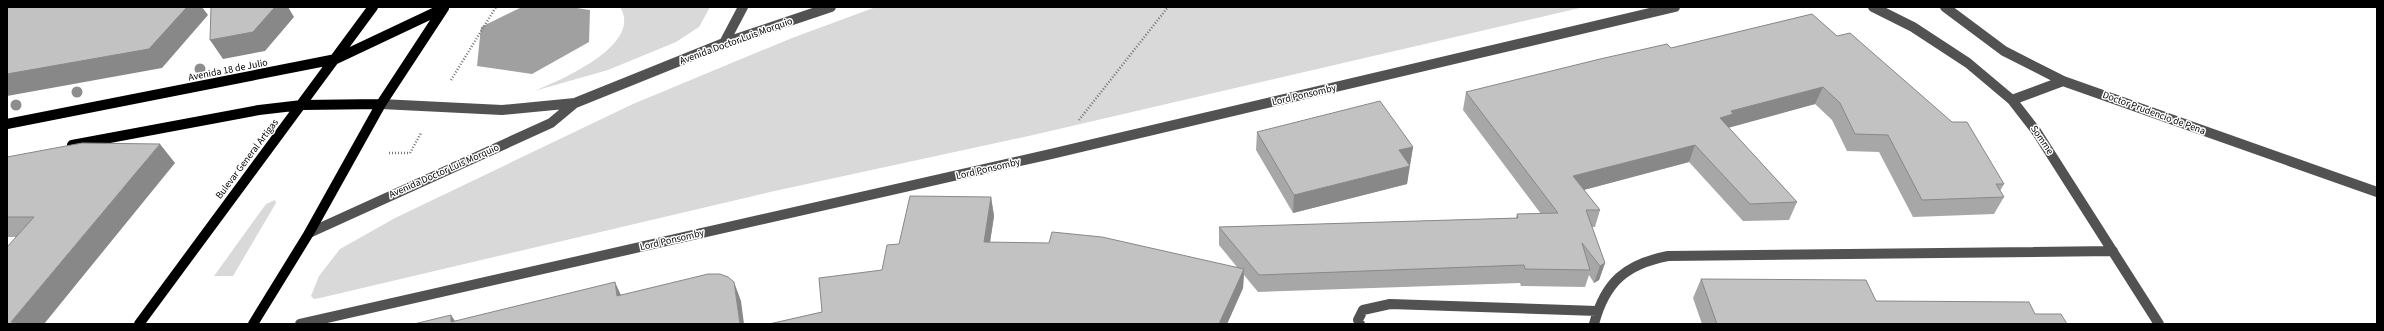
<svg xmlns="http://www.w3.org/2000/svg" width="2384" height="331" viewBox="0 0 2384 331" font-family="'Source Sans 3',sans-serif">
  <rect width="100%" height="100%" fill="#fff"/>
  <path fill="#d9d9d9" d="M620,7H709V9L699,27L676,42L608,70L534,91C559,81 644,45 620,7Z
    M876,7H1584L1033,135L770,192L320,298L314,299L311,296L319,276L340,249L395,218L633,104L792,38Z
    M275,200L276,203L233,276H214L266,204Z"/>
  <path fill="#a0a0a0" d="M522,7H570L590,10L589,42L532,74L477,66L481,27Z"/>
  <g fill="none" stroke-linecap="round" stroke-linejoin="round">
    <path stroke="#747474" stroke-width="2.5" stroke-dasharray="1 2" stroke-linecap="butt" d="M451,80L496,7
      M1079,120L1168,7
      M389,153H410L421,133"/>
    <path stroke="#525252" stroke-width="10" d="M1873,7L1913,27L1968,63L2012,100L2036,131L2159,324
      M1945,7L2004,51L2063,81L2377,192
      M724,43L743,7
      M2012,100L2063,81
      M381,104L502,110L575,103L724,43L831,7
      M309,233L551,123L575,103
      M300,324L1051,154L1675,7
      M1360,324L1358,320L1363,310L1390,304L1597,311
      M1594,324C1605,282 1626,264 1668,256L2113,251"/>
    <path stroke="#000" stroke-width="10" d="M7,124L336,59L444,8
      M72,145L259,110L302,105L381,104
      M139,324L373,7
      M253,324L309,233L381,104L444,8"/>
  </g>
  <g fill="#8d8d8d">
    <circle cx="200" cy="69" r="5.5"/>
    <circle cx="77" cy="92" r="5.5"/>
    <circle cx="16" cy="105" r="5.5"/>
  </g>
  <path fill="#a7a7a7" d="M1812,14L2004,184L2000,191L2004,197L1994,214L1913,217L1879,152L1847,151L1832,120L1815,104L1728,127L1797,202L1789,220L1743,221L1689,162L1584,190L1600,210L1595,227H1592L1605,263L1599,280L1594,283L1589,275L1585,287L1521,286L1520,283L1258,292L1244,275L1243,288L1227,324H769L822,312L882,270L899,244L991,197L994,216L990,242L1237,267L1219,245V227L1516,218L1517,214H1541L1463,110L1466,92L1671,48Z
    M1257,132L1413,147L1410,165H1409L1407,184L1293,213L1256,150Z
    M7,157L175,163L16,237H7Z
    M1701,279L1876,301L2035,314L2067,324H1702L1693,298Z"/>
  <path fill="#888" d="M187,7H202L208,15L162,68L7,96V74Z
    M275,7H288L294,17L265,51L223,59L210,40Z
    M1823,87L1815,104L1728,128L1720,118L1731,111Z
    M160,144L175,163L44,324H12L11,322Z
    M1695,145L1689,162L1568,194L1573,176Z
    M1413,147L1410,165L1396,168L1399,150Z
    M1410,166L1407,184L1293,213L1294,195Z
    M991,197L994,216L987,262L984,242Z
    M1605,263L1599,280L1594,283L1600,266Z
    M1244,269L1243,288L1227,324H1219Z
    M615,282L624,302L617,296Z
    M734,282L741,301L744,324H740Z
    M451,315L457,324L451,322Z"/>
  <path fill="#c2c2c2" stroke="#888" d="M7,7H187L149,49L7,74Z
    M211,7H275L253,32L210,40Z
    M1812,14L1837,36L1850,33L1952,122H1967L2004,184H1996L2004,197L1922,200L1888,135L1855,134L1840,103L1823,87L1731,111L1733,114L1720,118L1797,202L1750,204L1695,145L1573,176L1600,210H1586L1605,263L1600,266L1582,243L1590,270L1525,269L1524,265L1259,275L1219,227L1518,218L1517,214L1558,213L1466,92L1600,59L1667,44L1671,48Z
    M1380,101L1413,147L1399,150L1410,166L1294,195L1257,132Z
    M82,143L160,144L11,322H14L12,324H7V247L34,217H7V157Z
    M910,196L991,197L984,242L1049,243L1052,232L1102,237L1244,269L1219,324H769L822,312L819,278L882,270L887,245L899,244Z
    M708,274H720L728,277L734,282L740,324H414L451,315V322L615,282L617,296Z
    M1701,279L1866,280L1876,301L2029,302L2035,314H2061L2067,324H1717Z"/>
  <g text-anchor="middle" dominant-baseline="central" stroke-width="3" stroke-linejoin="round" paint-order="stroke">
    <g font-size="10" fill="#000" stroke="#fff">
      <text transform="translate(736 41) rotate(-20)">Avenida Doctor Luis Morquio</text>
      <text transform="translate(228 70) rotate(-11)">Avenida 18 de Julio</text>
      <text transform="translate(1304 95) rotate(-13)">Lord Ponsomby</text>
      <text transform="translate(2154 113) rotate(20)">Doctor Prudencio de Pena</text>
      <text transform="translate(2042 140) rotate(56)">Somme</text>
      <text transform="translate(247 159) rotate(-53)">Bulevar General Artigas</text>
      <text transform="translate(988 169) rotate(-13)">Lord Ponsomby</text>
      <text transform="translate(444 171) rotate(-24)">Avenida Doctor Luis Morquio</text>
      <text transform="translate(672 240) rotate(-13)">Lord Ponsomby</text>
    </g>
  </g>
  <rect width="2384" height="331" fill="none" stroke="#000000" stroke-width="16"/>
</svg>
